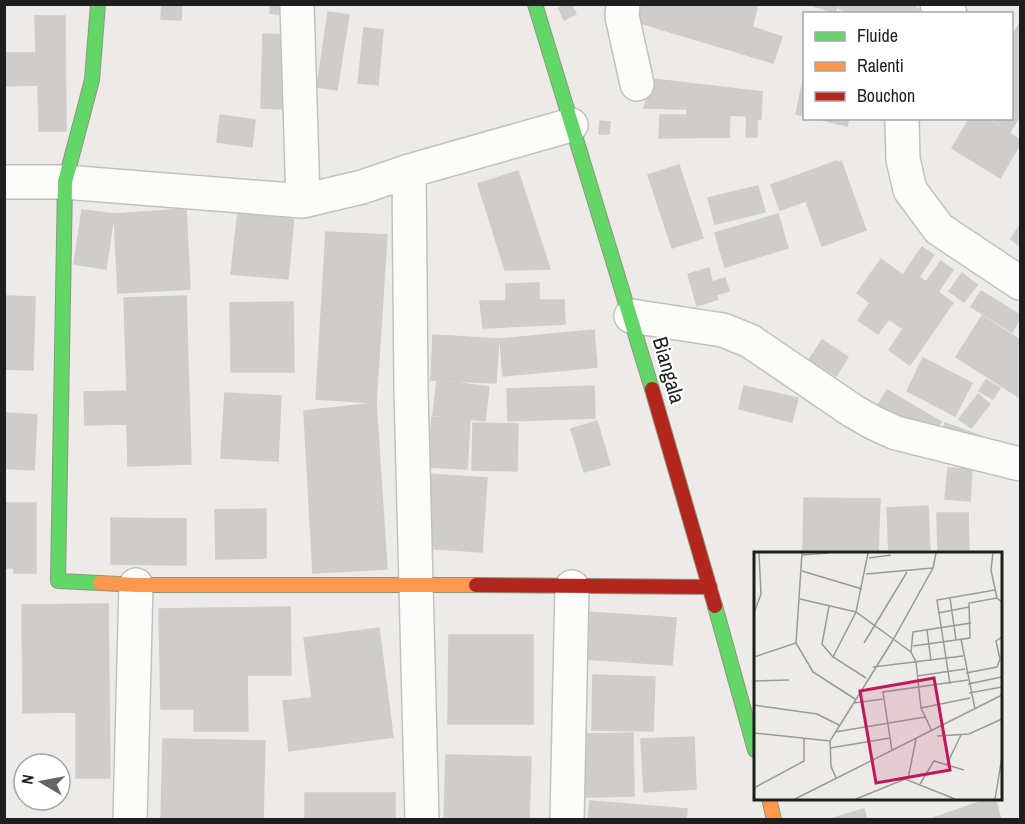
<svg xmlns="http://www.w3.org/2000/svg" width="1025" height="824" viewBox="0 0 1025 824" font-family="'Archivo Narrow',sans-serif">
  <rect width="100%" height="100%" fill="#ecebe7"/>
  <path fill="#cfcdca" stroke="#cfcdc9" stroke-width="1.5" d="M162,4H182L181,20L161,19Z
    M271,4H288L287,15L270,13Z
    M567,4H571L576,14L564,20L559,8Z
    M634,4H758L752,27L782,37L773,63L627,19Z
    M808,4H838L835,13Z
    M841,4H911L920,10L917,14H849L839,8Z
    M328,12L349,15L337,90L317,87Z
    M35,16H65L66,131H39L38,85L4,86V53H36Z
    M1020,23V116L1010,132L990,118H1012V33L1013,34Z
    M364,28L383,30L378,85L358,83Z
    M263,34L287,35L284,109L261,108Z
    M804,76V116L796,114Z
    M653,79L762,92L761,119H757V137H746L747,116L730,115L729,137L659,138L660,115H687V109L644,108Z
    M220,115L255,120L252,147L217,142Z
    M815,118H849L847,126Z
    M970,118H986L1020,140V144L1000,178L952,148Z
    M600,121L610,122L609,134H599Z
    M837,161L838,163L841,161L866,230L822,246L806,201L780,210L771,185Z
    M679,165L703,238L672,248L648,175Z
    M518,171L550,269L505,270L478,184Z
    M758,186L765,212L715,224L708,198Z
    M186,209L190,289L118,293L114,214Z
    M82,210L114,214L106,269L74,264Z
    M238,211L294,216L288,279L231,274Z
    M778,214L788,248L725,267L715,233Z
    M1020,225V246L1011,239Z
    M326,232L387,235L376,403L316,399Z
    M922,247L934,255L919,277L926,282L941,261L953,270L938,292L953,303L910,365L889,350L903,329L889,319L878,334L858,320L870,303L857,293L881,259L903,275Z
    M709,268L712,282L725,278L729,291L716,295L718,299L697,306L688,274Z
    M962,273L977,285L964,302L949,291Z
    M539,283V300H564L565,324L483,328L480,301H506V284Z
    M981,291L1020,315V318L1012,332L971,307Z
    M4,296L35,297L33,370L4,369Z
    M186,296L191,464L128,466L127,424L85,425L84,392L127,391L124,298Z
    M293,302L294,372H231L230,303Z
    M982,316L1020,340V398L956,357Z
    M594,330L597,367L503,376L500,339Z
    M433,335L499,339L496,383L431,380Z
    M822,340L848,357L836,376L809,360Z
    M923,358L972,383L955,416L907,391Z
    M437,380L489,387L485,421L433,415Z
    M986,380L1000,388L993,399L979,391Z
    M594,386L595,418L508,421L507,389Z
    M744,386L798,398L792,422L739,409Z
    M887,390L941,422L932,437L878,405Z
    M225,393L281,396L278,461L221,458Z
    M978,394L990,404L971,428L959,419Z
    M376,403L387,569L313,573L304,411Z
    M4,413L37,415L34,470L4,468Z
    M432,417L470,420L467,469L428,467Z
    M597,421L610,465L584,472L571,429Z
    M473,423L518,424L517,471L472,470Z
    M945,423L997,442L941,436Z
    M948,468L972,469L970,501L945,499Z
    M428,474L487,478L482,552L422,548Z
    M804,498L880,499L878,554H803Z
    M4,503H36V573H14V568H4Z
    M928,506L930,554H889L887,508Z
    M266,509V558L216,559L215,510Z
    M937,513H968L969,554H938Z
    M111,518L186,519V565L111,564Z
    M108,604L110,778H76V712L23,713L22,605Z
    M290,607L291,675H247L248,731H194V709H161L159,609Z
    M587,612L676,618L672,665L584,659Z
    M379,628L393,737L289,751L283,701L312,698L304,638Z
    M449,635H533V724H448Z
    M593,675L655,677L653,731L592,730Z
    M633,733L634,796L586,797L585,734Z
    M694,737L696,789L644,792L641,739Z
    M163,739L265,741L263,820H161Z
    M446,755L531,757L529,820H444Z
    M305,793H395V820H305Z
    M991,798H995L1001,820H928Z
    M590,801L687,809L686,820H588Z
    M864,809L867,820H830V819Z"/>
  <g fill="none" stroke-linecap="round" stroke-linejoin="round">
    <defs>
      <path id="street" d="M297,4L303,201
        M623,4L622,16L637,84
        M937,4L950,14
        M902,118L903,159L910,190L939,229L1020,283
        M409,171L411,389L422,820
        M4,182H65L303,201L362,187L409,171L571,125
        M631,316L723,330L750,341L853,411L874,423L896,433L1020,464
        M130,820L136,585
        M567,820L572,587"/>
      <path id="fast" d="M98,4L92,80L65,182L58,581L100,583
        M535,4L652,389
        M715,606L755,750"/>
      <path id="slow" d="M100,583L136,585H476
        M769,798L774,820"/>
      <path id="jam" d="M652,389L715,606
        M476,585L710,587"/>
    </defs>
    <use href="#street" stroke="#c2c1bf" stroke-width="36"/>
    <use href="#fast" stroke="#919481" stroke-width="16"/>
    <use href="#slow" stroke="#919481" stroke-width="16"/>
    <use href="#jam" stroke="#919481" stroke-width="16"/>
    <use href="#street" stroke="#fcfcfb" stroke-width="33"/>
    <use href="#fast" stroke="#63d668" stroke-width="14"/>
    <use href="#slow" stroke="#ff974d" stroke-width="14"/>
    <use href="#jam" stroke="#b3261e" stroke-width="14"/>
  </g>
  <g text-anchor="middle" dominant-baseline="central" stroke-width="4.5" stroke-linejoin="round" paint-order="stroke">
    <g font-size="21" fill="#1e1e1e" stroke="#fff">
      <text transform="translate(669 370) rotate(74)">Biangala</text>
    </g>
  </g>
  <g transform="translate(754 552)">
    <rect width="248" height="248" fill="#ecebe7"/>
    <path fill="none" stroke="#9a9997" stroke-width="1.5" d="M239,1L237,18L243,46L248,50M48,3L74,1M115,6L137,3M48,19L108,37M112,22L179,16M196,46L202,88M46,47L102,60L157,100M75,54L68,92L79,105L112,126M0,61L7,42L5,1M184,61L215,55M173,78L177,109M207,87L221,157M42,91L59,120L101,147M110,91L153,20M159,94L216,86L215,51L243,46M0,105L42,91L48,1M79,105L102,60L114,1M119,115L209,104M212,121L243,115L246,107L242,89L248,85M163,124L211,117M0,129L35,128M196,132L183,48L241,38M214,132L248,125M215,141L248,135M100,151L129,147M0,153L63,162L85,173M167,156L216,146M178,179L167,156L162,110L157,100L159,80L217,71M81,180L171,165M0,181L76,189M183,184L215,182L248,167M76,196L136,186M138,199L129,140L214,128M193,212L207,183M82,226L77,214L76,189L139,88L179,16L182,1M154,227L162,187M166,232L180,209L210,218M0,236L50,209V186M41,247L248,143M102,247L151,227L201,247M241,247L248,205"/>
    <path fill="#c2185b" fill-opacity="0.15" stroke="#c2185b" stroke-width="3" d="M180,126L196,218L122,231L106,139Z"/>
    <rect width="248" height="248" fill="none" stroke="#1e1e1e" stroke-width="3"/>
  </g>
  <rect width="1025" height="824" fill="none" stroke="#1e1e1e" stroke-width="12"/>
  <rect x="803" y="12" width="210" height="108" fill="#ffffff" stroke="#a5a5a5" stroke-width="1.5"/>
  <rect x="815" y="32" width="30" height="9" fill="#63d668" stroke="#a5a5a5" stroke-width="1.5"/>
  <text x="857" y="42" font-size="18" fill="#1e1e1e">Fluide</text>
  <rect x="815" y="62" width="30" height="9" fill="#ff974d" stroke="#a5a5a5" stroke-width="1.5"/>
  <text x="857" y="72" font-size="18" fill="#1e1e1e">Ralenti</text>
  <rect x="815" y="92" width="30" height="9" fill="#b3261e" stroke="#a5a5a5" stroke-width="1.5"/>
  <text x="857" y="102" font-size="18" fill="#1e1e1e">Bouchon</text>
  <g transform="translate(42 782) rotate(280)"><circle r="28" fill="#ffffff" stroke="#a5a5a5" stroke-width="1.5"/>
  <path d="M0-4.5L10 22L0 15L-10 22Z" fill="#666664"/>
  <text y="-9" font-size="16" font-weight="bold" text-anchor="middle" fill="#1e1e1e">N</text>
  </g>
</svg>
